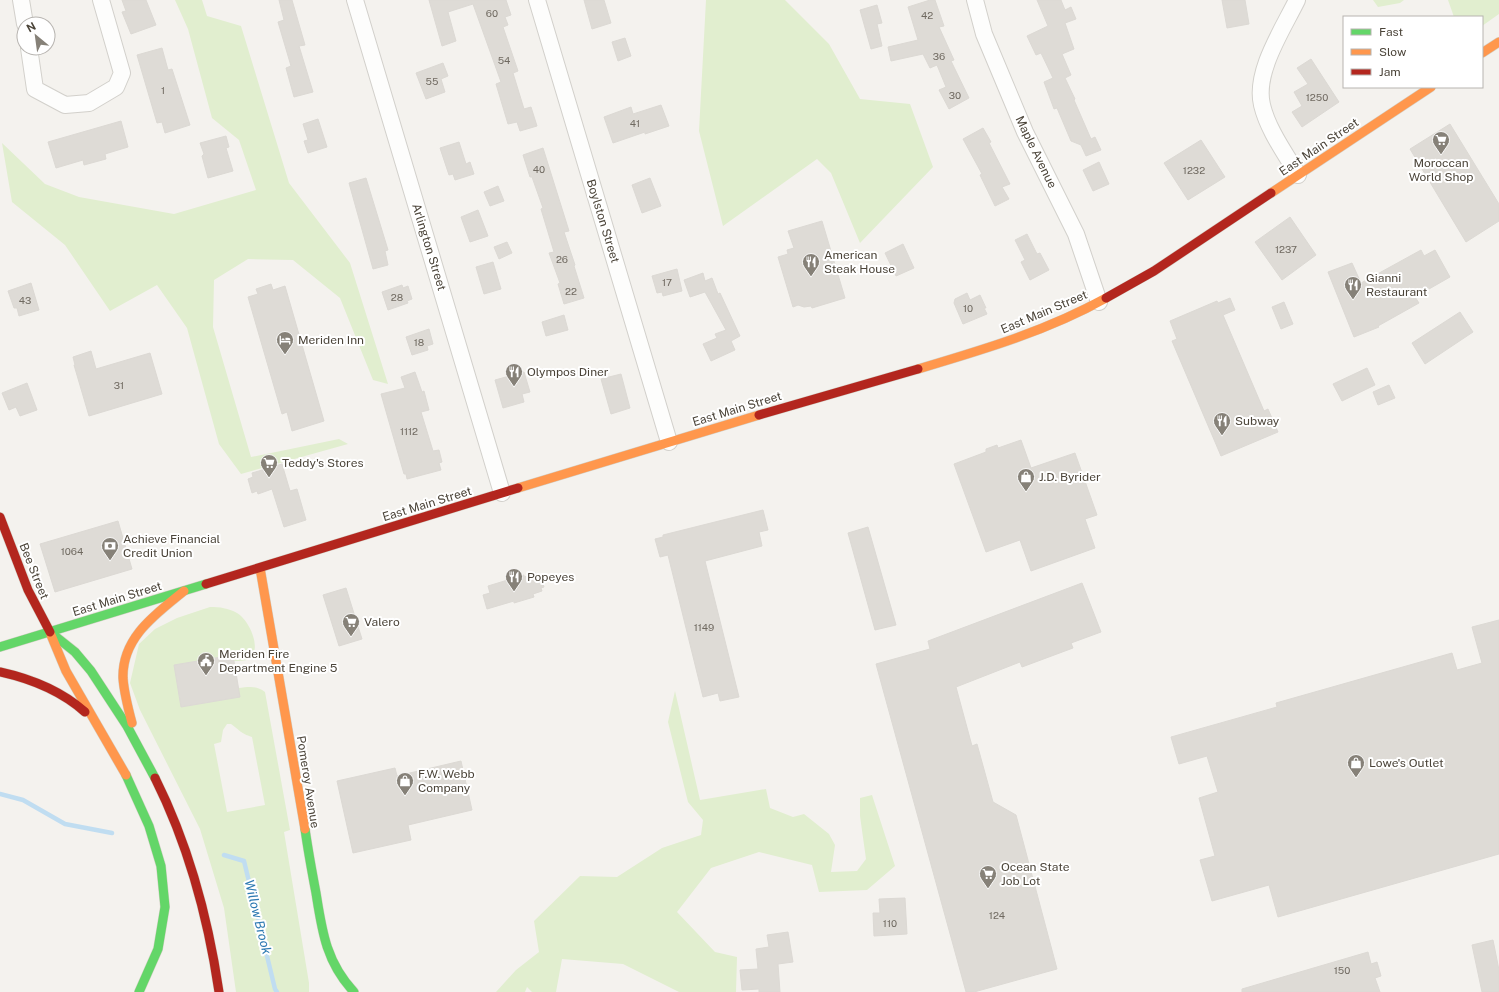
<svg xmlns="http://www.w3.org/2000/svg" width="1499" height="992" viewBox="0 0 1499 992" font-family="'Public Sans',sans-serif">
  <rect width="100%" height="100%" fill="#f4f2ee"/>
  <path fill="#e1eecf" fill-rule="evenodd" d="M175,0H202L207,16L241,26L289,183L350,263L388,384L373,380L340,298L293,260L248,259L214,280L213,327L251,457L339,439L348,444L241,474L219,444L187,328L157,285L110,311L65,245L12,202L2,143L45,184L79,197L174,214L256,190L239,140L212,118L188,29Z
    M706,0H785L829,44L860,99L910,104L933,167L860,243L831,173L817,159L723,226L699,131Z
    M1373,0H1404L1400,3L1378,7Z
    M1448,0H1499V14L1482,26V17H1454Z
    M210,607C220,607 228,608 237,613C249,620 263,649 249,659C245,661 239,661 234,661L232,655L175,665L181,707L239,697L238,688C249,687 256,685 265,692L290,830L284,832L309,983V992H236L224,908L200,829L140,710L130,683L139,644L155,629L177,618ZM227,724H231C241,731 240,733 252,737L265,805L227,812L214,744L221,742L223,730Z
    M675,691L700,800L766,789L770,808L793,817L804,814L829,834L835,845L831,872L857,871L866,859L860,816V798L872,795L895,866L867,890L819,892L812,865L759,852L711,868L677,912L715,952L737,957L736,992H679L623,964L562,959L556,992H532L527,987L525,992H496L516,970L539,952L534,921L580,876L617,877L662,848L701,835L703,820L688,802L668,722Z"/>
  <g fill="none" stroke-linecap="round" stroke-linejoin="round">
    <path stroke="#c0ddf1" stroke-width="4.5" d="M0,794L23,800L65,824L112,833
      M224,855L244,861L275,989L277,992"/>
  </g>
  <path fill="#dedbd6" stroke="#dcd9d4" d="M122,0H146L156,25L131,34L122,12L126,11Z
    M279,0H292L305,45L299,46L313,92L294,97L286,68L291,66L278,22L284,20Z
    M429,0H506L511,15L505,17L508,25L503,27L518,71L513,73L524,109L531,107L537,126L520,131L517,122L508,124L496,84L501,82L473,4L448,12L456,41L442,46Z
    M584,0H604L611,23L592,29Z
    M930,0H935L944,26L939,27L954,60L951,61L969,98L949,109L939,90L946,87L937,65L930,68L923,54L891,61L888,47L918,40L908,7Z
    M1037,0H1061L1065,10L1071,7L1076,19L1065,23L1074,49L1062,54L1071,75L1065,78L1075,99L1074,100L1091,139L1095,137L1101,150L1086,156L1081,145L1071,141L1057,108L1054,109L1044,82L1053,78L1041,53L1036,55L1027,36L1048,26Z
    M1222,0H1245L1249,24L1227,28Z
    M877,5L882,23L877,24L882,46L871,49L860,10Z
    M625,38L631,56L618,61L612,42Z
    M162,48L168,70L172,69L190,125L165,133L162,122L157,123L137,55Z
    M1311,59L1339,102L1302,127L1292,112L1302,106L1294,92L1308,84L1297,68Z
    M443,63L448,76L441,79L445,92L426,99L416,73Z
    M661,105L669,126L645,134V132L613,143L604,117L631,107L633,114Z
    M318,119L327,147L308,153L304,141L308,140L303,124Z
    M121,121L128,147L105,154L106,159L84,165L83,160L56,168L48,142Z
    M1450,124L1499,204V221L1466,242L1410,149Z
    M983,128L991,142L989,143L1010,184L1002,187L1009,199L995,206L980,175L982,174L963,139Z
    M226,136L229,147L226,148L233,171L208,178L202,156L204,154L200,143Z
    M1201,140L1225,177L1188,200L1164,163Z
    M459,142L466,164L470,162L474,174L455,180L453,174L449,175L440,148Z
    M543,148L569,231L564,232L575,265L574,266L584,298L564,304L558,284L560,283L549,253L554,252L541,209L543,208L532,177H530L523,155Z
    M1099,162L1109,184L1093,191L1083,170Z
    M366,178L388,250L385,251L388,265L373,269L349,183Z
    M650,178L661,206L642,213L632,185Z
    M498,186L504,201L490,206L484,192Z
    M478,210L488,236L470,242L461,217Z
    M1290,217L1316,255L1282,280L1255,242Z
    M822,221L845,298L812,308L811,306L804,307L798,305L793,307L778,257L788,254L787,250L794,248L788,231Z
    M1027,234L1037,254L1040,253L1049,270L1030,280L1021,262L1025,260L1015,240Z
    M507,242L512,253L499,259L494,247Z
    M903,244L914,268L896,276L885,253Z
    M1421,250L1424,256L1435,250L1450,277L1415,297L1419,303L1378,326L1379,327L1354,337L1328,272L1352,263L1361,283Z
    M493,262L501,289L484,294L476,267Z
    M677,269L682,291L663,296L662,292L657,293L652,276Z
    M703,273L705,281L712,278L718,294L720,293L740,336L731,341L735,350L711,361L703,344L717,338L715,334L726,330L705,292L690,297L684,280Z
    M31,283L39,310L19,316L17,308H14L8,291Z
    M271,284L273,290L285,286L324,421L292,431L287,412L282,414L248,297L258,294L256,289Z
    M402,285L403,288L408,286L412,299L407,301L408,303L388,310L382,292Z
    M967,293L970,300L980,295L986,308H984L987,314L963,324L954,303L955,299Z
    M1230,298L1235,310L1223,315L1264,411L1268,409L1278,432L1221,456L1172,341L1177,339L1170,321L1217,301L1218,303Z
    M1284,302L1293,324L1281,329L1272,307Z
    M1460,312L1473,332L1425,364L1412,343Z
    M564,315L568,330L546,336L542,322Z
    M429,329L433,344L427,346L428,350L412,355L406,337Z
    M91,351L96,369L150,353L162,394L89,416L74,365H75L73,357Z
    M1367,368L1375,385L1342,401L1333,384Z
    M415,372L422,392L424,391L429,410L421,412L433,451L439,450L442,462L439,463L441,470L407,479L406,474H404L381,394L405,388L401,377Z
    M524,372L530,392L522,394L524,402L503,408L495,380Z
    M621,374L630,408L611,414L601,379Z
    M27,383L37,410L20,416L16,407L9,410L2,393Z
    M1389,385L1395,398L1378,405L1373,392Z
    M1021,440L1031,468L1075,453L1097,515L1085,519L1095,548L1031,571L1020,540L986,552L954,464L986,452V449L997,445L998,448Z
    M282,464L290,491L297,489L306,520L284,527L272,489L258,494L257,491L252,493L248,479L253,477L252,473Z
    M763,510L768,530L759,532L762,546L705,561L739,697L720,701L718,693L703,697L668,555L660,557L655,539L663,537V535Z
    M118,521L132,569L55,592L40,544Z
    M868,527L896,625L875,630L848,533Z
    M536,573L537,576L540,575L544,587L541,588L542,591L533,594L534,597L514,603V601L487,609L483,595L490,593L488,586L524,575V577Z
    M1082,583L1101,632L1071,643L1073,648L1022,667L1020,662L956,687L972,746L977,744L993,802L1016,815L1057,969L974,992H966L876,664L930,649L928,641Z
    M346,588L362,639L339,646L323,595Z
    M1499,620V854L1278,917L1269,885L1212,901L1200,860L1215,856L1199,798L1218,792L1207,756L1179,764L1171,737L1277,707L1276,703L1452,653L1457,670L1482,663L1472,627Z
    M233,655L240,697L181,707L174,665Z
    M461,761L472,810L408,825L411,840L353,853L337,781L395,768L397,776Z
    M905,898L907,934L874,936L873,913H880L879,899Z
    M788,932L793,962L778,964L780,992H759V989L742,990L740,970L758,969L756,949L769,947L767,935Z
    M1493,940L1499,970V992H1482L1472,945Z
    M1368,952L1371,964L1377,962L1381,976L1375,978L1380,992H1242V989Z"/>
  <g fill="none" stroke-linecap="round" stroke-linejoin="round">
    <defs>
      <path id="street" d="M21,0L25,24
        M355,0L502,493
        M537,0L669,442
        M975,0L984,34L1025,132L1076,234L1099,302
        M1297,0C1283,29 1254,72 1262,105C1268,130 1285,153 1298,175
        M29,48L35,89L65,105L89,103L116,87L122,73L101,0"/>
      <path id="fast" d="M50,632L75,652L91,671L127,726L155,778
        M0,647L206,584
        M126,775L149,826L161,866L165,907L158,949L139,992
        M305,829C308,850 312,872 316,893C322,931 326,962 354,992"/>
      <path id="slow" d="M1482,53L1499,42
        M1271,193L1431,87
        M918,369C982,350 1047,331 1106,298
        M518,488L759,415
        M260,568L305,829
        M51,635L66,671L126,775
        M132,723C128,708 124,693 123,678C122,637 156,614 184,591"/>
      <path id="jam" d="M1106,298L1154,271L1271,193
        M759,415L918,369
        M0,517L28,590L50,632
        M206,584L518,488
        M0,672C32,679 60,690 85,712
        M155,778C189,846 208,917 219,992"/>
    </defs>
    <use href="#street" stroke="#d2d0cb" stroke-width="18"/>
    <use href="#fast" stroke="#d3cfc5" stroke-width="10"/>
    <use href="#slow" stroke="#d3cfc5" stroke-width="10"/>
    <use href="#jam" stroke="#d3cfc5" stroke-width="10"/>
    <use href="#street" stroke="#fdfdfc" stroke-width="16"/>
    <use href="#fast" stroke="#63d668" stroke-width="9"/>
    <use href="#slow" stroke="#ff974d" stroke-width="9"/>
    <use href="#jam" stroke="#b3261e" stroke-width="9"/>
  </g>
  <defs>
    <symbol id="supermarket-pin" viewBox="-11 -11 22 30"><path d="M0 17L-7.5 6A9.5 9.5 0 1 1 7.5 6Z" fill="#868178" stroke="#fff"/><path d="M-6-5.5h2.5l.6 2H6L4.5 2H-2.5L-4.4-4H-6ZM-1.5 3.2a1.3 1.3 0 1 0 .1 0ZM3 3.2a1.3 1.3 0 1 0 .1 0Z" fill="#fff"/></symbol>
    <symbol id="restaurant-pin" viewBox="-11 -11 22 30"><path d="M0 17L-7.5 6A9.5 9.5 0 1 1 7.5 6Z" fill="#868178" stroke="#fff"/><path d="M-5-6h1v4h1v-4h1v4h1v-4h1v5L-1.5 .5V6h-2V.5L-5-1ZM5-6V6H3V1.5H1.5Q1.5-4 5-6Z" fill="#fff"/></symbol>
    <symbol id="hotel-pin" viewBox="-11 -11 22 30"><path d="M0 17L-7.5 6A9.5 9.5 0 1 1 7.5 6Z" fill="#868178" stroke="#fff"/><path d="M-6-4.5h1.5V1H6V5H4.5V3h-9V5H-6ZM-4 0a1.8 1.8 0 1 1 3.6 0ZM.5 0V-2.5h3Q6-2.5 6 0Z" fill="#fff"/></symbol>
    <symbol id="shop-pin" viewBox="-11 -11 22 30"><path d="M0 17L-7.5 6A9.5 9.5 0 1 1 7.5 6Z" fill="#868178" stroke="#fff"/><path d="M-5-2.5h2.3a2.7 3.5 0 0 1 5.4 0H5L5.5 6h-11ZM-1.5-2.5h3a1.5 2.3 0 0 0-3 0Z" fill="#fff"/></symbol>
    <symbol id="bank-pin" viewBox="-11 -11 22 30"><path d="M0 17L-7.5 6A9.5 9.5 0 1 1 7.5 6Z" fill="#868178" stroke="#fff"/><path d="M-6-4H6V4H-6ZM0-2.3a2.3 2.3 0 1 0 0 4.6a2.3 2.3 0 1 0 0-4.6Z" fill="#fff"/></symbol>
    <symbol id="civic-pin" viewBox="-11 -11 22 30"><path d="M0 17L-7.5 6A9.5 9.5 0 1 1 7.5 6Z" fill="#868178" stroke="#fff"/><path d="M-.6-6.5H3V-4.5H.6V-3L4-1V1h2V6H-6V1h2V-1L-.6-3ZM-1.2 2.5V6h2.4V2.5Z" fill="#fff"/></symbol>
  </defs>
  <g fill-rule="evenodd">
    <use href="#supermarket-pin" x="1431" y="130" width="20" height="27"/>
    <use href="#restaurant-pin" x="801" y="252" width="20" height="27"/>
    <use href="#restaurant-pin" x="1343" y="275" width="20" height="27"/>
    <use href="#hotel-pin" x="275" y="330" width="20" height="27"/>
    <use href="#restaurant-pin" x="504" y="362" width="20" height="27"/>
    <use href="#restaurant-pin" x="1212" y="411" width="20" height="27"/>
    <use href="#supermarket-pin" x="259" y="453" width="20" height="27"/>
    <use href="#shop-pin" x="1016" y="467" width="20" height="27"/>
    <use href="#bank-pin" x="100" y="536" width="20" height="27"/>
    <use href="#restaurant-pin" x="504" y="567" width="20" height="27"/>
    <use href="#supermarket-pin" x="341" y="612" width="20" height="27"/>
    <use href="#civic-pin" x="196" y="651" width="20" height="27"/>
    <use href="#shop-pin" x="1346" y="753" width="20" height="27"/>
    <use href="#shop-pin" x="395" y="771" width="20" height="27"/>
    <use href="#supermarket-pin" x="978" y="864" width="20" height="27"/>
  </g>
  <g text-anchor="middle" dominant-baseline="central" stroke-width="4" stroke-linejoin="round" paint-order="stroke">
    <g font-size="10" fill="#706a61">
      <text x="492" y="13">60</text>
      <text x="927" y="15">42</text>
      <text x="939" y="56">36</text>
      <text x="504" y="60">54</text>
      <text x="432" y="81">55</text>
      <text x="163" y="90">1</text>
      <text x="955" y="95">30</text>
      <text x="1317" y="97">1250</text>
      <text x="635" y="123">41</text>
      <text x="539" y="169">40</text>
      <text x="1194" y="170">1232</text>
      <text x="1286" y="249">1237</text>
      <text x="562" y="259">26</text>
      <text x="667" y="282">17</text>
      <text x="571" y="291">22</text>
      <text x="397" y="297">28</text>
      <text x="25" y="300">43</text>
      <text x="968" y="308">10</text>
      <text x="419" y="342">18</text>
      <text x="119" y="385">31</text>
      <text x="409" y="431">1112</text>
      <text x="72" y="551">1064</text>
      <text x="704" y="627">1149</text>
      <text x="997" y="915">124</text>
      <text x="890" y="923">110</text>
      <text x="1342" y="970">150</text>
    </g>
    <g font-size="12" fill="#4b4439" stroke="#fff">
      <text transform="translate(1319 147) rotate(-34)">East Main Street</text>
      <text transform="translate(1036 152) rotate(64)">Maple Avenue</text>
      <text transform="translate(603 221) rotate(73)">Boylston Street</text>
      <text transform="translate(429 247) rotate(73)">Arlington Street</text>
      <text transform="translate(1044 312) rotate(-23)">East Main Street</text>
      <text transform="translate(737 409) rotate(-17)">East Main Street</text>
      <text transform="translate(427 504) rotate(-17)">East Main Street</text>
      <text transform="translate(34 571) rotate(68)">Bee Street</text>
      <text transform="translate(117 599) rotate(-17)">East Main Street</text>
      <text transform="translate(308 782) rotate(81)">Pomeroy Avenue</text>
    </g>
    <g font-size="12" fill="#4b4439" stroke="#fff" text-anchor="start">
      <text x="1441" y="163" text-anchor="middle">Moroccan<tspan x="1441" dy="14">World Shop</tspan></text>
      <text x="824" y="255">American<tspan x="824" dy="14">Steak House</tspan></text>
      <text x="1366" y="278">Gianni<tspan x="1366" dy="14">Restaurant</tspan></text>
      <text x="298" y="340">Meriden Inn</text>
      <text x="527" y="372">Olympos Diner</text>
      <text x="1235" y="421">Subway</text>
      <text x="282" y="463">Teddy's Stores</text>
      <text x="1039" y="477">J.D. Byrider</text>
      <text x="123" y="539">Achieve Financial<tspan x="123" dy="14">Credit Union</tspan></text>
      <text x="527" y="577">Popeyes</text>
      <text x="364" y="622">Valero</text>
      <text x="219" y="654">Meriden Fire<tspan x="219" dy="14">Department Engine 5</tspan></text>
      <text x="1369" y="763">Lowe's Outlet</text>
      <text x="418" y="774">F.W. Webb<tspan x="418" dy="14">Company</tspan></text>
      <text x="1001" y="867">Ocean State<tspan x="1001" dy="14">Job Lot</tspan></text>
    </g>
    <g font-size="13" font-style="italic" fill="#2e7ab2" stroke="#fff">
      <text transform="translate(258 917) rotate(76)">Willow Brook</text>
    </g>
  </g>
  <rect x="1343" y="16" width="140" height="72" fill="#ffffff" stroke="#b7b4b0"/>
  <rect x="1351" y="29" width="20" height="6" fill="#63d668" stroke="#b7b4b0"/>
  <text x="1379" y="36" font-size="12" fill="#4b4439">Fast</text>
  <rect x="1351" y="49" width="20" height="6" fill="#ff974d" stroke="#b7b4b0"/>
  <text x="1379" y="56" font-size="12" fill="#4b4439">Slow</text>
  <rect x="1351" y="69" width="20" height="6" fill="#b3261e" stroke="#b7b4b0"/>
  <text x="1379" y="76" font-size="12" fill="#4b4439">Jam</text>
  <g transform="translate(36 36) rotate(331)"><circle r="19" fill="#ffffff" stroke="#b7b4b0"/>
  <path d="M0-3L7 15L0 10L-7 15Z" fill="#868178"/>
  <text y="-6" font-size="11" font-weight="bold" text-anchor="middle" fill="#4b4439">N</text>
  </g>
</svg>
